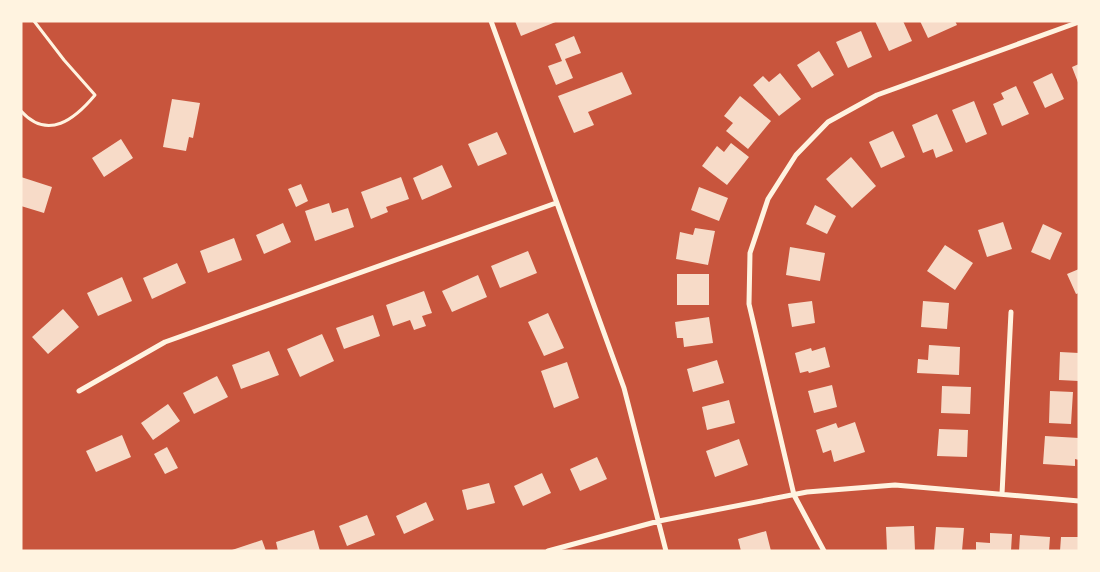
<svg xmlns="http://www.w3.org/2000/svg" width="1100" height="572" viewBox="0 0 1100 572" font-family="Jost,sans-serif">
  <rect width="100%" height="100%" fill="#c8553d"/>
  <path fill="#f7dbc8" d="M515,21H558L521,36Z
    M875,21H903L912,41L889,51Z
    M920,21H955L957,25L928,38Z
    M861,31L872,57L848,68L836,42Z
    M574,36L581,53L565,59L573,78L556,85L548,66L562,61L555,44Z
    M819,51L834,75L812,88L797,65Z
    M1079,64V85L1072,67Z
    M622,72L632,94L588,112L594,125L574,133L558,96Z
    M780,73L801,99L779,116L753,85L763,76L769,82Z
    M1052,73L1064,99L1045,108L1033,82Z
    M1016,86L1029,114L1002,126L993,104L1004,99L1001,93Z
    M740,96L771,121L748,149L726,131L733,123L724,116Z
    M172,99L200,103L193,138L189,137L186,151L163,147Z
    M974,101L987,134L966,143L952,110Z
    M937,114L953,151L936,158L933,149L923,153L912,125Z
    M893,131L905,157L881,168L869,142Z
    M497,132L507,154L478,166L468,144Z
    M121,139L133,158L104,177L92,158Z
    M731,143L749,157L727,185L702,166L717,146L724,152Z
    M851,157L876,186L852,208L826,179Z
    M442,165L452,187L422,200L413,178Z
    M21,177L52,187L44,213L21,206Z
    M401,177L409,199L386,207L388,212L371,219L361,192Z
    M301,184L308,201L296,207L288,189Z
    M699,187L728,198L719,221L691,210Z
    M329,203L332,213L348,208L354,227L315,241L305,211Z
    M815,205L836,216L827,234L806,224Z
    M1003,222L1012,249L987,257L978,230Z
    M283,223L291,242L264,254L256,235Z
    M1043,224L1062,233L1050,260L1031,252Z
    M695,228L715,231L708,265L676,259L680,232L693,235Z
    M234,238L242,260L208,273L200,251Z
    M945,245L973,263L955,290L927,271Z
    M790,247L825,253L820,281L786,275Z
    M528,251L537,273L500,288L491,266Z
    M177,263L186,283L152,299L143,278Z
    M1079,269V293L1076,294L1067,274Z
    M677,274H709V305H677Z
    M478,275L487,297L452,312L442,291Z
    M122,277L132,301L98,316L87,293Z
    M424,291L432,313L422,316L426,326L414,330L410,320L393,326L386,305Z
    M812,301L815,323L792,327L788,304Z
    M923,301L949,303L947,329L921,327Z
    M63,309L79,327L48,354L32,337Z
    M548,313L564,348L544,356L528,322Z
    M373,315L380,336L344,349L336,328Z
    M709,317L713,343L684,347L683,338H677L675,322Z
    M322,334L334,361L300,377L287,349Z
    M929,345L960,347L959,375L917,373L918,359L928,360Z
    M825,347L830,367L809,373L808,371L800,373L795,353L811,348L812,351Z
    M269,351L279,375L241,389L232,365Z
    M1060,352L1079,353V381L1059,380Z
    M717,360L724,383L693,392L687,369Z
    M567,362L579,398L554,408L541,371Z
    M217,376L228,397L194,414L183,393Z
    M832,385L837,407L814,413L808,391Z
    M942,386L971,387L970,414L941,413Z
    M1050,391L1073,392L1071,424L1049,423Z
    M729,400L735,423L707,430L702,407Z
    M168,404L180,421L153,440L141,423Z
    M855,422L865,452L834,462L831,450L823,453L816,430L836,423L838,428Z
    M939,429L968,430L967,457L937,456Z
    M122,435L131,457L96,472L86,451Z
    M1045,436L1079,438V460L1075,459V466L1043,464Z
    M739,439L748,465L715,477L706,451Z
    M167,447L178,468L165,474L154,454Z
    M597,457L607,479L580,491L570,469Z
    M542,473L551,493L523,506L514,486Z
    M489,483L495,503L467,510L462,490Z
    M426,502L434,520L404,534L396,516Z
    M367,515L375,535L347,546L339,526Z
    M914,526L915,551H887L886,527Z
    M936,527L964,528L962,551H934Z
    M314,530L320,551H278L276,542Z
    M766,531L771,551H741L738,539Z
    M990,533L1012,534L1011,551H976V542L990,543Z
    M1020,535L1050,537L1049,551H1019Z
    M1061,537H1079V551H1060Z
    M262,540L266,551H232V550Z"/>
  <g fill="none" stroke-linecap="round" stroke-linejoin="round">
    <path stroke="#fff3e0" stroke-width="3" d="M21,111C48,141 75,119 95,95L64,60L34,21"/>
    <path stroke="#fff3e0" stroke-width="5" d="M491,21L624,388L666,551
      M79,391L165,342L556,203
      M1002,494L1011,312
      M548,551L659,521L807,492L895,485L1079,501
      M824,551L794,495L749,304L750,253L768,199L796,155L828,122L877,95L1079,22"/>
  </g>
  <rect width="1100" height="572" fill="none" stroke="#fff3e0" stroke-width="45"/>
</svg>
